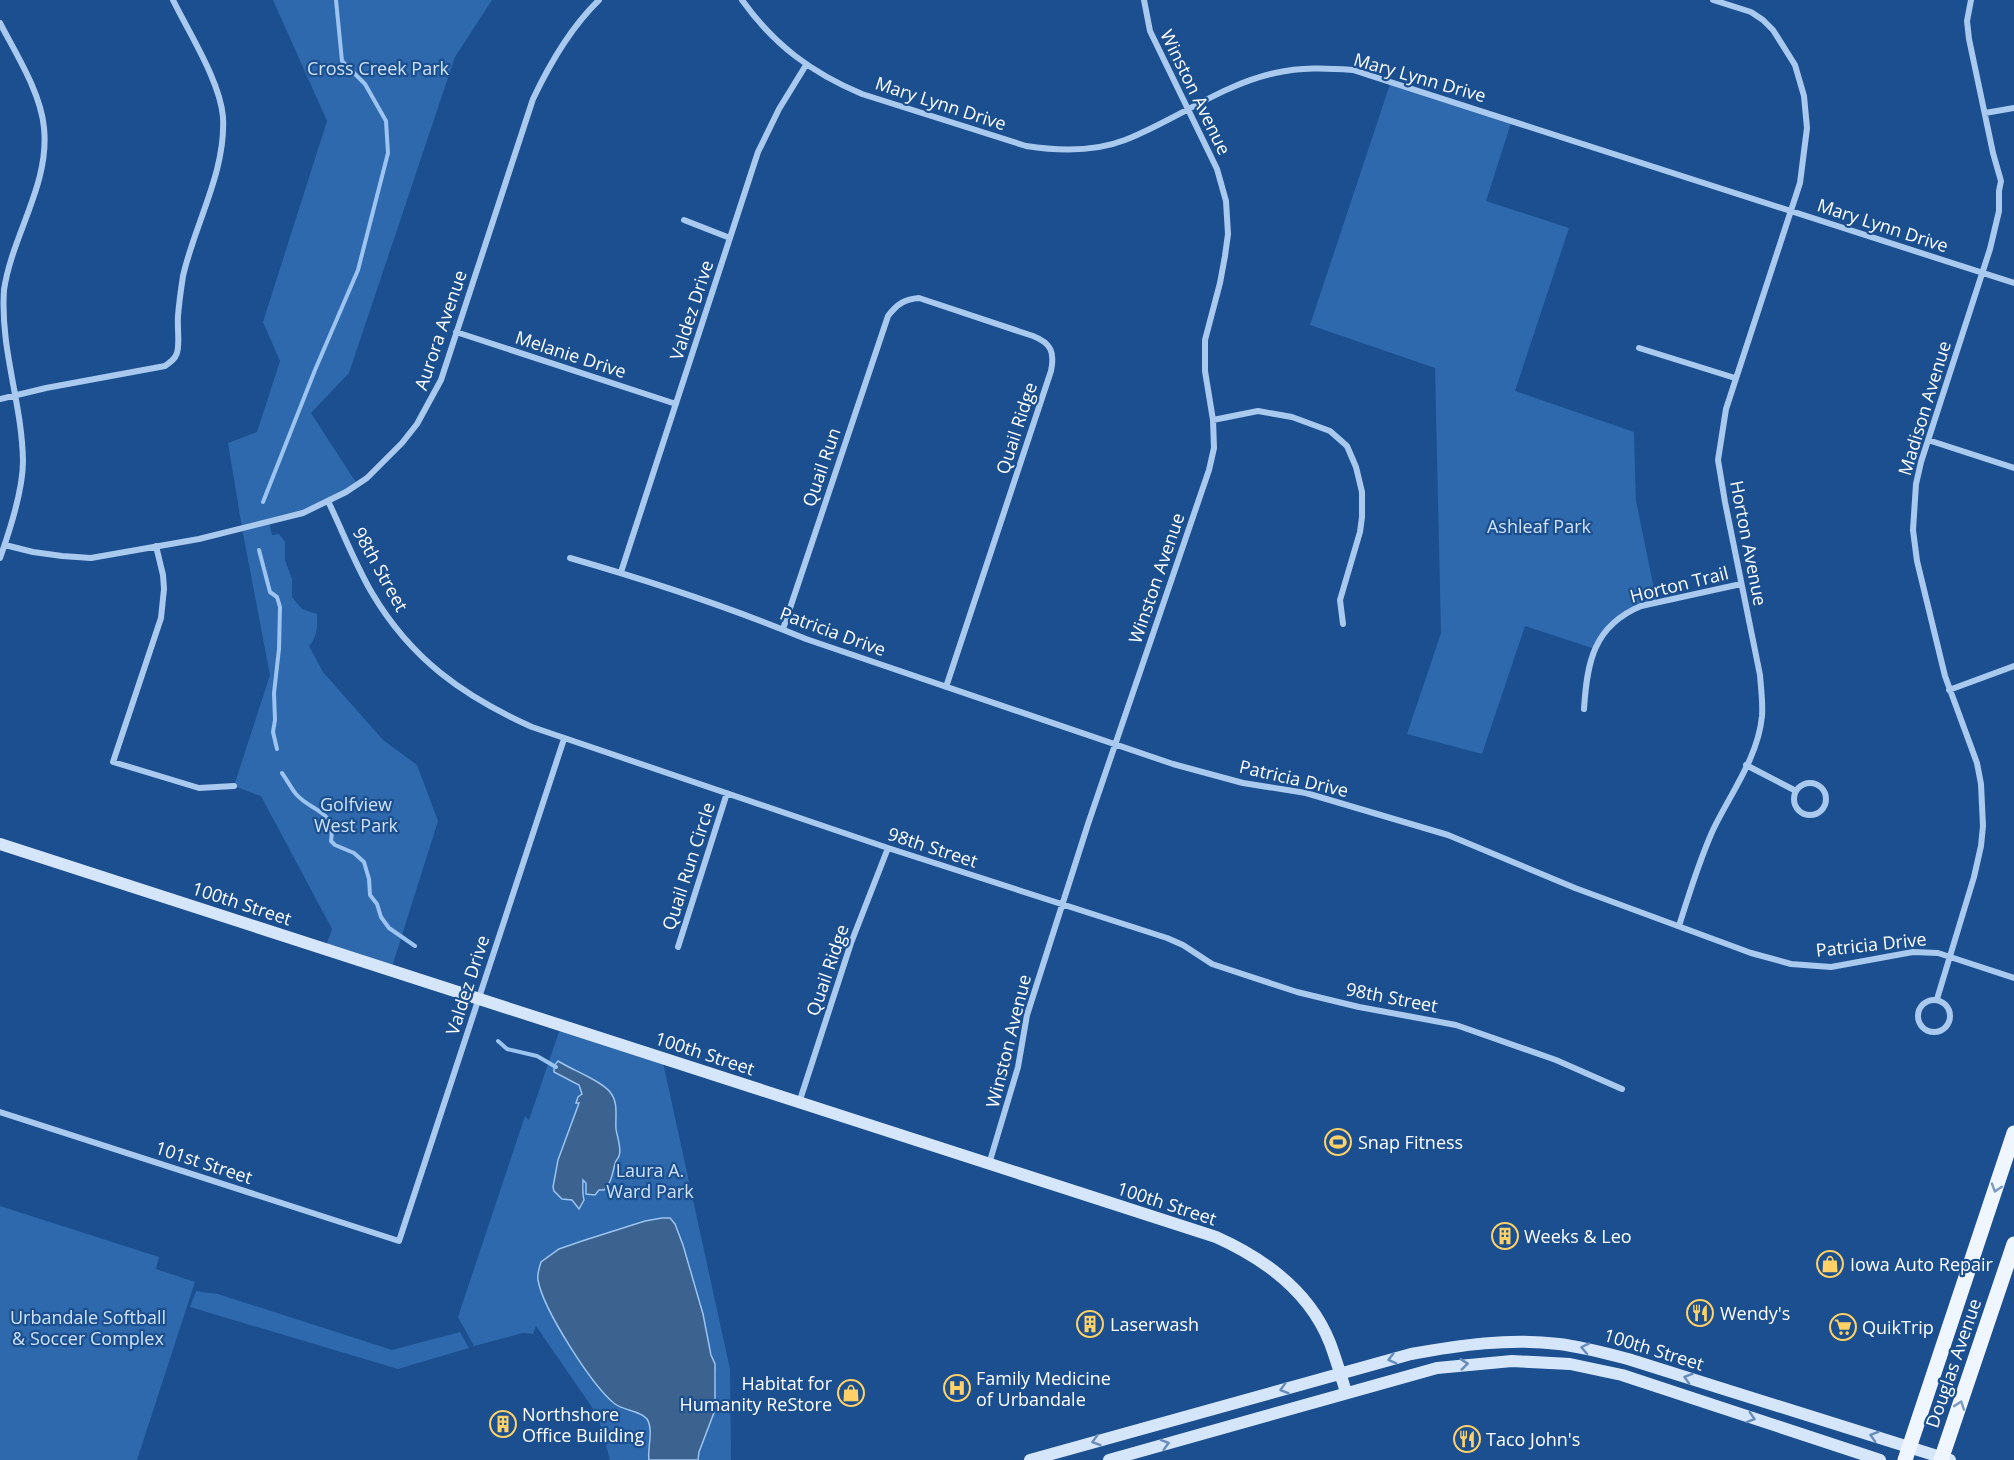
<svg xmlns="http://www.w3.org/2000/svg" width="2014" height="1460" viewBox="0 0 2014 1460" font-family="'Open Sans',sans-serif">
  <rect width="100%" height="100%" fill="#1b4f8f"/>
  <path fill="#2e69ad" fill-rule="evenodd" d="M273,0H492L455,57L349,373L311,413L357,484L328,501L269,522L272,535L279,534L285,542V560L292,579V597L302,609L317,614C318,625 317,638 309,646L323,672L383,740L417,765L438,821L391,970L325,949L332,929L261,796L234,786L270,675L242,528L228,443L257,432L280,361L263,322L327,121Z
    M1391,81L1512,120L1486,201L1569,228L1515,391L1634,432L1636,501L1657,603L1615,620L1595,649L1525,626L1482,754L1407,734L1441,633L1435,368L1310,325Z
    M561,1026L662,1058L730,1369L731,1460H698L699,1452L715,1410L714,1389L716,1374L703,1314L683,1245L675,1224L645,1221L559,1249L541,1262L540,1288L549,1310L568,1343L601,1390L622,1409L641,1414L647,1420L650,1428L648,1450L649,1460H610L598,1416L536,1326L533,1334L523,1333L474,1346L458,1317L525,1116L529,1120ZM558,1061C573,1070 599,1080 610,1093C619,1103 615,1116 616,1129C617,1137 622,1147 619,1156C618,1159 616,1161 615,1164C610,1178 614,1182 599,1190L587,1186L585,1180L583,1179L584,1188L579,1208L572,1200L562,1199L554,1191L553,1187C555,1179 555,1171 557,1163C563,1142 575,1124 579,1103H576L578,1097L582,1094L579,1085L554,1072Z
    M0,1206L159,1257L156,1269L195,1282L137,1460H0Z
    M196,1291L218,1294L392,1350L460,1332L469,1348L398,1369L190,1307Z"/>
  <path fill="#3c6290" stroke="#9cc4f0" stroke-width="1.5" d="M558,1061C572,1070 600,1080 610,1092C619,1103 615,1116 616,1129C617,1137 622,1148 619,1156C618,1159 615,1161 615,1164C612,1174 612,1182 604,1190H599L595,1195L586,1194V1183L583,1180C583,1187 582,1193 584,1200L579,1209L572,1200L562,1199L554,1191L553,1187L558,1160L579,1103H576L578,1097L582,1094L579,1085L554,1072V1066Z
    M662,1218H670L675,1224L683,1245L703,1314L711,1355L715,1364V1410L699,1452L698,1460H649C647,1448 654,1430 647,1419C640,1410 624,1411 615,1404C592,1386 543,1309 538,1280C537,1274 539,1268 541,1262L559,1249L582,1241L645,1221Z"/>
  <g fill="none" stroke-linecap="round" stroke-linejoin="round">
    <path stroke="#9cc4f0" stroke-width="4" d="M263,502L315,370L358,270L388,153L386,121L365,84L342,61L336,0
      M259,550L270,592L277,597L280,607L279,649L274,693L275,720L273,732L277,749
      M282,773C287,780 291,788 296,794C311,812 336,809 331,841L335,845L354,853L364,862L369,879L370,895L377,904L381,917L389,928L415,946
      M498,1041L507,1049L537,1056L556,1067"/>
    <path stroke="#a9c9ee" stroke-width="6" d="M742,0C774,45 812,73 862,94L1026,146C1058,151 1094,152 1125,140C1176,120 1221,85 1275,73C1301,67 1326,68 1353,70L2014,283
      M0,23C16,54 41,93 44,128C50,184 12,235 4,290C0,350 22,402 23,461C23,490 10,530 0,558
      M1985,113L2014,108
      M684,220L730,238
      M456,332L676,404
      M1639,348L1735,378
      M0,399L46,388L165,366C171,362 175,359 177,353C180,342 177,328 178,316C179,303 181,289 183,276C195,223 226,172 223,117C220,81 189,33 173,0
      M1213,420L1258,411L1292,417L1330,431L1347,446L1356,467L1362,492V517L1360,532L1340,600L1343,624
      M1928,440L2014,468
      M328,501C343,532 355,564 372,593C411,659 463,696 532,727L888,848L1167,938L1183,945L1212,964L1297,992L1359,1007L1456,1025L1556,1060L1622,1089
      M5,545L33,552L62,556L91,558L199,539L303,513L346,492L367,478L402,443L417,424L441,380L533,99C550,63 570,28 599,0
      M156,546L163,575L164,589L161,618L113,762L199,788L234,786
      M570,558C650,581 729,607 806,639L1173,764L1243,783L1306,793L1448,835L1575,888L1751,953L1791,964L1831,967L1913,952L1938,953L2014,978
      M621,572L758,152L779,109L806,65
      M783,629L888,316C897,304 905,299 919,298L1033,336C1051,343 1055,352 1051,371L946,687
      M1949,690L2014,666
      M1584,709C1587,663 1593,626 1641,606L1741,584
      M1746,765L1796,791
      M1794 799a16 16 0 1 1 32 0a16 16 0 1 1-32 0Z
      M1679,926C1689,894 1699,861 1713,830C1730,794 1758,758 1762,716C1763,702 1761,689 1760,675L1725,502L1718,460L1726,409L1800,183L1807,128L1804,96L1795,65L1773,30L1763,20L1751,12L1713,0
      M678,947L727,793
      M1937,999L1974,877L1981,846L1983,826L1981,784L1977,763L1945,676L1917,561L1913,530L1916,484L1921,462L1990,249L1999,211V191L2001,181L1993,153L1969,39L1967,21L1971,0
      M1918 1016a16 16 0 1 1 32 0a16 16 0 1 1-32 0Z
      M799,1103L851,943L888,848
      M0,1112L399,1241L564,739
      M989,1164L1018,1067L1027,1015L1088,824L1209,470L1214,448L1213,420L1205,371V340L1220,283L1225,256L1228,234L1226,201L1217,169L1150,31L1144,0"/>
    <path stroke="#d6e6fa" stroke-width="12" d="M0,844L1216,1237C1265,1259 1310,1292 1330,1343C1336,1359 1341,1376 1346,1392
      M1030,1460L1411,1354C1460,1345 1509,1338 1559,1344C1583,1347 1605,1353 1628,1359L1950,1460
      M1109,1460L1437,1368L1512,1361L1570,1364L1622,1375L1880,1460"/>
    <path stroke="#f0f6ff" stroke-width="15" d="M1905,1460L2014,1133
      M1941,1460L2014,1244"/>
  </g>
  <defs><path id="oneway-chevron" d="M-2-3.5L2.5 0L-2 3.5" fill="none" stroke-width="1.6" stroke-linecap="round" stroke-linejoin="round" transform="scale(1.5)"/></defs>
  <g stroke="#7b9ac1">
    <use href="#oneway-chevron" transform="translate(1996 1188) rotate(108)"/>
    <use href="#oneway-chevron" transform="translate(1960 1405) rotate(-71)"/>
  </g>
  <g stroke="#668bba">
    <use href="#oneway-chevron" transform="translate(1585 1348) rotate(-169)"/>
    <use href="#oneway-chevron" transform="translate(1392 1359) rotate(165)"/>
    <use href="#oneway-chevron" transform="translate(1464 1364) rotate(-6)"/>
    <use href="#oneway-chevron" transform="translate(1688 1378) rotate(-163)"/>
    <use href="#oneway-chevron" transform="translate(1284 1389) rotate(164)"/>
    <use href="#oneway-chevron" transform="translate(1751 1418) rotate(18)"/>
    <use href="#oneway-chevron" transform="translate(1874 1436) rotate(-163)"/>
    <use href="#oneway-chevron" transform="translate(1096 1441) rotate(164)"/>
    <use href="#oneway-chevron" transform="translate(1165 1444) rotate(-16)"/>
  </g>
  <defs>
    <symbol id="stadium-ring" viewBox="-11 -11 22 22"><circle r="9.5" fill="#1b4f8f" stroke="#ffd166" stroke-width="1.5"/><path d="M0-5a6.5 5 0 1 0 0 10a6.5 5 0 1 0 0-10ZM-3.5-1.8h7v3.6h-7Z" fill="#ffd166"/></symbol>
    <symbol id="building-ring" viewBox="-11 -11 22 22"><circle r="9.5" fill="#1b4f8f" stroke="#ffd166" stroke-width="1.5"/><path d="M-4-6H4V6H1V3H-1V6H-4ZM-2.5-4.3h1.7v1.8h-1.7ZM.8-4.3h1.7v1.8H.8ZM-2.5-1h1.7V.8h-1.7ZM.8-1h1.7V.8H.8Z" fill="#ffd166"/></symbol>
    <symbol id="shop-ring" viewBox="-11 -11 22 22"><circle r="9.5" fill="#1b4f8f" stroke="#ffd166" stroke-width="1.5"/><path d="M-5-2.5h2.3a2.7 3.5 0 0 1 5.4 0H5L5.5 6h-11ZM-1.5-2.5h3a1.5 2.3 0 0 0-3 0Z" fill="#ffd166"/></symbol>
    <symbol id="restaurant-ring" viewBox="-11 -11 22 22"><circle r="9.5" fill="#1b4f8f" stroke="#ffd166" stroke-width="1.5"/><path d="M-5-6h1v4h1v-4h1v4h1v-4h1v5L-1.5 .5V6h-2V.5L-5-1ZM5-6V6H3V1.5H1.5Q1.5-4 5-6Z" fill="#ffd166"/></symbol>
    <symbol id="supermarket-ring" viewBox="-11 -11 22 22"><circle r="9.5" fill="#1b4f8f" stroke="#ffd166" stroke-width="1.5"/><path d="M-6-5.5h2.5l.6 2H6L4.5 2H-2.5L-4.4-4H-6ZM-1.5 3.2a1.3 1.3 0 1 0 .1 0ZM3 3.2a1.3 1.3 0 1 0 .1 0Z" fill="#ffd166"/></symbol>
    <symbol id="hospital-ring" viewBox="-11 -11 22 22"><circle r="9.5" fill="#1b4f8f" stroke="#ffd166" stroke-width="1.5"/><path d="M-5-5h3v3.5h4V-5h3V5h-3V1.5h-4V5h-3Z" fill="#ffd166"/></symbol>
  </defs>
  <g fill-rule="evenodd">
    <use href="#stadium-ring" x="1323" y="1127" width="30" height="30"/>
    <use href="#building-ring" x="1490" y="1221" width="30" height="30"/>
    <use href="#shop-ring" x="1815" y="1249" width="30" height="30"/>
    <use href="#restaurant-ring" x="1685" y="1298" width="30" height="30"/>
    <use href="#building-ring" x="1075" y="1309" width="30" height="30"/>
    <use href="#supermarket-ring" x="1828" y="1312" width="30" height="30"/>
    <use href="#hospital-ring" x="942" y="1373" width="30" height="30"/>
    <use href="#shop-ring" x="836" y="1378" width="30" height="30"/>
    <use href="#building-ring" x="488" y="1409" width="30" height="30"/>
    <use href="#restaurant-ring" x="1452" y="1424" width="30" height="30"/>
  </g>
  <g text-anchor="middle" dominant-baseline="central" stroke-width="4.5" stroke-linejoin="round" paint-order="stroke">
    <g font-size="18" fill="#cfe3fa" stroke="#1b4f8f">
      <text x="378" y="68">Cross Creek Park</text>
      <text x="1539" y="526">Ashleaf Park</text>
      <text x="356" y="804">Golfview<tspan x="356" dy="21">West Park</tspan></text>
      <text x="650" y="1170">Laura A.<tspan x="650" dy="21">Ward Park</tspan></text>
      <text x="88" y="1317">Urbandale Softball<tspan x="88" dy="21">&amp; Soccer Complex</tspan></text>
    </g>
    <g font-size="18" fill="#fff" stroke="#1b4f8f">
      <text transform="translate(1420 77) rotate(16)">Mary Lynn Drive</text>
      <text transform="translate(1196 92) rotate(64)">Winston Avenue</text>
      <text transform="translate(941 103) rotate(18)">Mary Lynn Drive</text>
      <text transform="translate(1883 225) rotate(18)">Mary Lynn Drive</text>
      <text transform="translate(691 310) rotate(-72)">Valdez Drive</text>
      <text transform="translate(440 330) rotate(-71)">Aurora Avenue</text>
      <text transform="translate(571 354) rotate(18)">Melanie Drive</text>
      <text transform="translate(1924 408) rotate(-73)">Madison Avenue</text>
      <text transform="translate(1016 428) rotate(-72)">Quail Ridge</text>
      <text transform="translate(821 467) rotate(-71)">Quail Run</text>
      <text transform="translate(1749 543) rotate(79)">Horton Avenue</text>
      <text transform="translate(381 569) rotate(61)">98th Street</text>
      <text transform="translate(1156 578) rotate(-71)">Winston Avenue</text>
      <text transform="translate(1679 584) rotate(-14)">Horton Trail</text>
      <text transform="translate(833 631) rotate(20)">Patricia Drive</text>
      <text transform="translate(1294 778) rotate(13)">Patricia Drive</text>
      <text transform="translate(933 847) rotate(18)">98th Street</text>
      <text transform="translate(688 866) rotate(-72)">Quail Run Circle</text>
      <text transform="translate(242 903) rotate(18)">100th Street</text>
      <text transform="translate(1871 944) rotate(-6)">Patricia Drive</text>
      <text transform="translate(827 970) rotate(-71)">Quail Ridge</text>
      <text transform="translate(467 985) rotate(-72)">Valdez Drive</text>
      <text transform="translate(1392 997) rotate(11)">98th Street</text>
      <text transform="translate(1008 1041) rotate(-76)">Winston Avenue</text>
      <text transform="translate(705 1053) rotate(18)">100th Street</text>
      <text transform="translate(204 1162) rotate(18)">101st Street</text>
      <text transform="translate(1167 1203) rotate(18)">100th Street</text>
      <text transform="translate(1654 1349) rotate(17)">100th Street</text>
      <text transform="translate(1953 1363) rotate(-71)">Douglas Avenue</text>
    </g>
    <g font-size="18" fill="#fff" stroke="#1b4f8f" text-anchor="start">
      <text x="1358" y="1142">Snap Fitness</text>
      <text x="1524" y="1236">Weeks &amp; Leo</text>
      <text x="1850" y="1264">Iowa Auto Repair</text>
      <text x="1720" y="1313">Wendy's</text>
      <text x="1110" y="1324">Laserwash</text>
      <text x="1862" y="1327">QuikTrip</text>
      <text x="976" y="1378">Family Medicine<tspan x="976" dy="21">of Urbandale</tspan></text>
      <text x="832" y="1383" text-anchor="end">Habitat for<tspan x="832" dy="21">Humanity ReStore</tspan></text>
      <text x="522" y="1414">Northshore<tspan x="522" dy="21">Office Building</tspan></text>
      <text x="1486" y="1439">Taco John's</text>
    </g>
  </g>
</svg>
